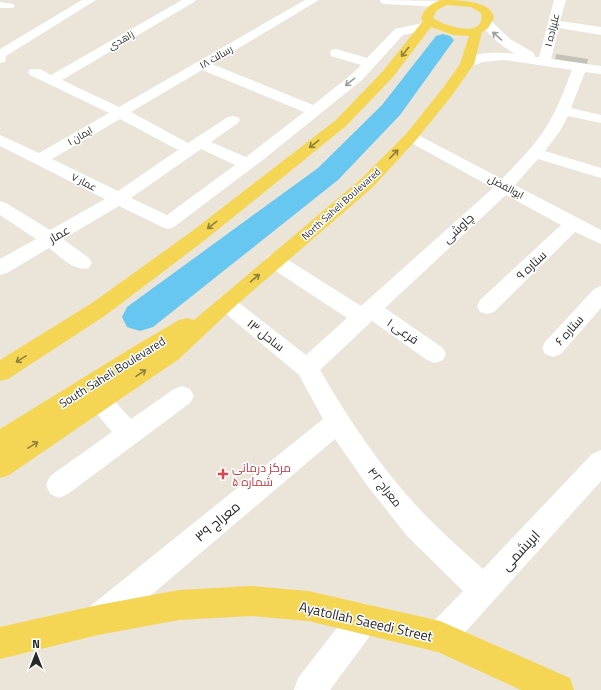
<svg xmlns="http://www.w3.org/2000/svg" width="601" height="690" viewBox="0 0 601 690" font-family="'Titillium Web',Cairo,sans-serif">
  <rect width="100%" height="100%" fill="#ebe4d8"/>
  <g fill="none" stroke-linecap="round" stroke-linejoin="round">
    <path fill="#67c7f1" fill-rule="evenodd" d="M443,34L450,36L454,40L400,115L338,180L153,327L140,331L127,327L122,317L127,307L318,168L382,105L436,36Z"/>
  </g>
  <path fill="#c6c1b8" d="M556,54L588,59L587,64L555,59Z"/>
  <g fill="none" stroke-linecap="round" stroke-linejoin="round">
    <path fill="#fff" fill-rule="evenodd" d="M82,0H96L6,56L5,62L0,63V49Z
      M182,0H196L194,2L62,80L119,107L305,0H319L212,64L313,105L352,74L361,65L331,56L330,53L331,50L336,49L367,58L395,29L423,23L427,24L429,27L427,30L403,35L362,80L264,159L174,227L168,229L162,227L119,206L63,239L89,258L92,263L89,268C74,272 61,257 49,248L7,273L0,275V259L36,239L0,215V201L6,203L50,230L105,199L0,146V135L39,153L109,113L30,75L28,72L30,69H40L51,75ZM202,70L304,112L246,157L211,142L238,123L240,120L238,117L233,116L228,117L188,143L131,112ZM120,119L178,150L118,191L52,159ZM201,149L235,165L167,215L131,198Z
      M380,0L442,1L446,2L448,4L446,6L442,7L385,4L381,3Z
      M554,0H566L560,21L601,27V35L559,28L551,59L601,66V74L585,72L571,108L601,115V123L568,116L560,131L545,151L601,168V178L538,159L515,185L601,230V244L575,232L494,312L487,314L480,312L477,306L480,300L561,225L506,195L385,308L443,348L446,354L443,360L435,363L427,360L372,321L320,370C350,422 385,474 427,517C445,535 464,552 483,569L592,454L601,450V481L451,648L440,653L429,648L424,637L429,626L463,591L407,536L366,484L335,439L110,630L99,634L88,630L84,619L88,608L323,419L299,375L219,308L216,303L219,298L226,295L233,298L306,355L347,318L268,266L265,261L268,256L275,254L282,256L361,306L493,188L406,140L403,137L406,134L411,132L416,134L502,179C517,163 533,147 545,129C557,111 564,90 572,70L504,60L483,62L467,68L462,67L460,64C469,51 501,52 515,54C502,46 489,36 480,23L482,20H490L510,39L534,53L535,57H539Z
      M0,2L13,4L15,6L13,8H0Z
      M601,286V308L561,354L553,357L545,354L542,348L545,342L594,289Z
      M182,386L190,389L194,396L190,403L68,494L59,498L50,494L46,485L50,476L112,432L92,408L88,401L92,394L100,391L108,394L131,419L174,389Z
      M364,603L375,607L379,618L375,629L330,690H294L298,678L353,607Z"/>
    <path fill="#f4d654" fill-rule="evenodd" d="M441,0C457,0 492,0 494,18L488,28L482,32L474,64L453,94L416,140L373,187L233,308L179,359L9,475L0,478V429L133,347L179,320L187,318L194,320L361,179L406,134L443,88L460,64L469,36L453,35L431,27L393,77L346,126L205,240L106,315L8,379L0,381V360L92,303L191,232L336,120L383,71L423,21L421,19C424,8 431,4 441,0ZM447,5L471,7L481,13C486,40 444,26 433,18L437,10Z
      M252,586L308,591L440,621L570,678L574,690H521L438,652L308,621L252,616L179,620L98,635L0,659V627L98,605L179,590Z"/>
  </g>
  <defs><path id="oneway-shaft" d="M-6 0H5M1.5-3L5.5 0L1.5 3" fill="none" stroke-width="1.6" stroke-linecap="round" stroke-linejoin="round"/></defs>
  <g stroke="#9e9e9e">
    <use href="#oneway-shaft" transform="translate(497 36) rotate(-139)"/>
    <use href="#oneway-shaft" transform="translate(350 82) rotate(141)"/>
  </g>
  <g stroke="#8e7f3e">
    <use href="#oneway-shaft" transform="translate(405 52) rotate(128)"/>
    <use href="#oneway-shaft" transform="translate(314 144) rotate(142)"/>
    <use href="#oneway-shaft" transform="translate(394 154) rotate(-46)"/>
    <use href="#oneway-shaft" transform="translate(212 225) rotate(142)"/>
    <use href="#oneway-shaft" transform="translate(255 278) rotate(-40)"/>
    <use href="#oneway-shaft" transform="translate(21 359) rotate(148)"/>
    <use href="#oneway-shaft" transform="translate(141 373) rotate(-34)"/>
    <use href="#oneway-shaft" transform="translate(33 445) rotate(-32)"/>
  </g>
  <path fill="#e0444e" stroke="#fff" stroke-width="1.5" d="M221 468h4v4h4v4h-4v4h-4v-4h-4v-4h4z"/>
  <g text-anchor="middle" dominant-baseline="central" stroke-width="3" stroke-linejoin="round" paint-order="stroke">
    <g font-size="10" fill="#282828" stroke="#fff">
      <text transform="translate(552 30) rotate(-76)">علیزاده ۱</text>
      <text transform="translate(121 40) rotate(-30)">زاهدی</text>
      <text transform="translate(216 57) rotate(-30)">رسالت ۱۸</text>
      <text transform="translate(80 136) rotate(-30)">ایمان ۱</text>
      <text transform="translate(84 182) rotate(27)">عمار ۷</text>
      <text transform="translate(506 187) rotate(28)">ابوالفضل</text>
      <text transform="translate(341 204) rotate(-42)">North Saheli Boulevared</text>
    </g>
    <g font-size="12" fill="#282828" stroke="#fff">
      <text transform="translate(458 228) rotate(-43)">چاوشی</text>
      <text transform="translate(59 234) rotate(-30)">عمار</text>
      <text transform="translate(531 265) rotate(-43)">ستاره ۹</text>
      <text transform="translate(569 330) rotate(-48)">ستاره ۶</text>
      <text transform="translate(403 331) rotate(35)">فرعی ۱</text>
      <text transform="translate(266 335) rotate(38)">ساحل ۱۳</text>
      <text transform="translate(112 372) rotate(-32)">South Saheli Boulevared</text>
      <text transform="translate(385 487) rotate(52)">معراج ۴۲</text>
    </g>
    <g font-size="12" fill="#be3a42" stroke="#fff" text-anchor="start">
      <text x="232" y="467">مرکز درمانی<tspan x="232" dy="14">شماره ۵</tspan></text>
    </g>
    <g font-size="14" fill="#282828" stroke="#fff">
      <text transform="translate(217 521) rotate(-40)">معراج ۳۹</text>
      <text transform="translate(520 550) rotate(-47)">ابریشمی</text>
      <text transform="translate(366 621) rotate(13)">Ayatollah Saeedi Street</text>
    </g>
  </g>
  <g transform="translate(36 654)" stroke="#ffffff" stroke-width="3" paint-order="stroke">
  <path d="M0-3L7 15L0 10L-7 15Z" fill="#282828"/>
  <text y="-6" font-size="11" font-weight="bold" text-anchor="middle" fill="#282828">N</text>
  </g>
</svg>
